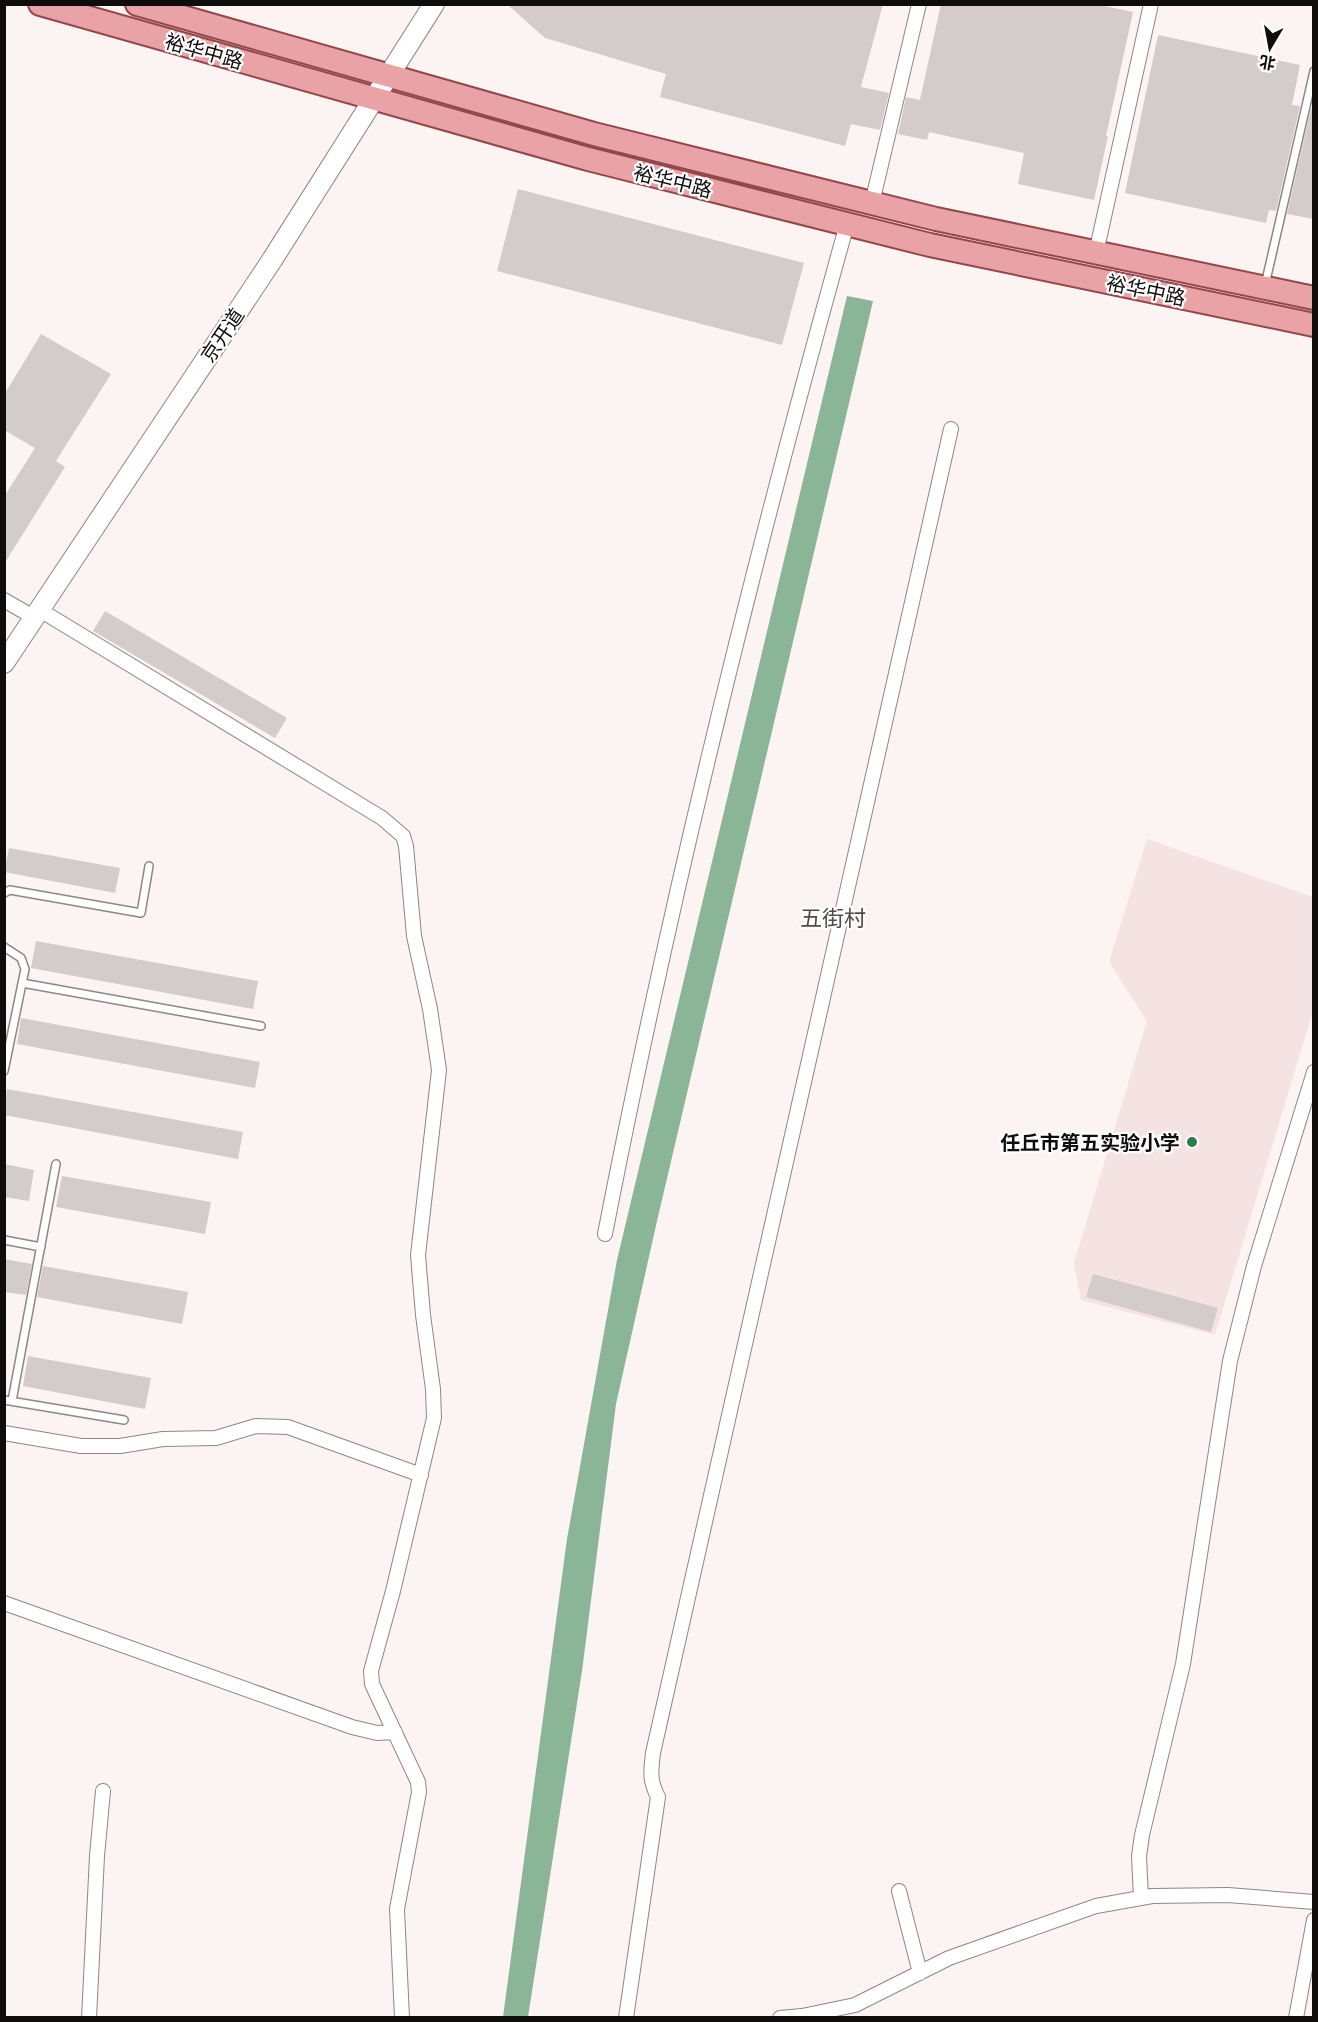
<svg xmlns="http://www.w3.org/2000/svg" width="1318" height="2022" viewBox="0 0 1318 2022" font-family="'Archivo Narrow','Noto Sans SC',sans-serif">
  <rect width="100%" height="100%" fill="#fcf3f3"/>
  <path fill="#f4e3e2" d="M1147,839L1313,897V1011L1215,1335L1081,1300L1074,1263L1147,1021L1109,962Z"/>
  <path fill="#8ab597" d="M847,296L873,301L657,1221L616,1404L582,1671L528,2017H503L567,1539L617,1260Z"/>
  <path fill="#d4cbcb" d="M507,4H883L861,87L889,93L880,130L851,124L845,146L660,97L666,74L545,38Z
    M941,4H1095L1133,12L1106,136H1108L1094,200L1018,184L1024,153L929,132L927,140L898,134L906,97L920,100Z
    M1158,35L1300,65L1292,105L1300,106L1276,211L1269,210L1266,223L1125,193Z
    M1311,109H1314V219L1287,214Z
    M518,189L804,263L782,345L497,271Z
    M41,334L111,374L56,461L65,467L4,564V497L35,448L4,430V395Z
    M105,611L287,718L275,738L93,631Z
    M9,848L120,868L115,893L4,872Z
    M36,941L258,981L253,1009L31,968Z
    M21,1018L260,1062L255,1088L17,1044Z
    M7,1089L243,1132L238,1159L4,1115Z
    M4,1164L34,1170L29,1201L4,1197Z
    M62,1176L211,1202L205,1234L56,1207Z
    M4,1259L32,1264L26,1295L4,1292Z
    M43,1266L188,1292L182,1324L37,1297Z
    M1093,1274L1218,1308L1211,1332L1086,1297Z
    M28,1356L151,1378L145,1409L23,1386Z"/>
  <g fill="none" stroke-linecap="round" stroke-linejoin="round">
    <defs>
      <path id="lane" d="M1265,285L1314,71
        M4,893L10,890L141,913L149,866
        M4,947L21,958L25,969L4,1071
        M22,983L261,1026
        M4,1240L41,1247
        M4,1400L124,1420
        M12,1401L56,1164"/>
      <path id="street" d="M872,203L919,4
        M1096,253L1151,4
        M4,600L35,618
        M40,610L382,818L403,836L406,846L414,936L430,1009L439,1070L418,1255L423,1315L433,1389L434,1418L393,1591L371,1671L372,1684L418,1782L419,1792L397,1909L402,2018
        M605,1234C671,894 754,557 847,224
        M4,1433L81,1446H120L163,1439L216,1438L256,1426L288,1427L421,1475
        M4,1603L352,1727L377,1733L395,1732
        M899,1891L920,1973
        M1141,1898L1139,1856L1142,1835L1183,1664L1230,1361L1254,1266L1314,1072
        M89,2018L97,1856L103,1791
        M626,2018L658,1797C649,1779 651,1772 653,1753L951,429
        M780,2018L802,2016L855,2005L949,1958L1096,1906L1152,1896L1228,1895L1314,1902
        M1296,2018L1314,1920"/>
      <path id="secondary" d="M4,663L272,260L434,4"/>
      <path id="primary" d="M40,4L588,159L930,245L1314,325
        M137,4L594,134L936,219L1314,298"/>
    </defs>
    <use href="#lane" stroke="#8f8686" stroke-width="10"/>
    <use href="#street" stroke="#8f8686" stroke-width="16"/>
    <use href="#secondary" stroke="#8f8686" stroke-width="22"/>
    <use href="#primary" stroke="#94464a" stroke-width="26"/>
    <use href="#lane" stroke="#fff" stroke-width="7"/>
    <use href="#street" stroke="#fff" stroke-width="14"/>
    <use href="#secondary" stroke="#fff" stroke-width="20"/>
    <use href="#primary" stroke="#e9a3a7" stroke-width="22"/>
  </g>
  <circle fill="#2e7d4d" stroke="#fff" stroke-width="2" cx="1192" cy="1142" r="6"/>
  <g text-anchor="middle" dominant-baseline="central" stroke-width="4.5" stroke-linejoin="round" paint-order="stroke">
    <g font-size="20" fill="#0f0c0c" stroke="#fff">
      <text transform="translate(204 51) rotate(16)">裕华中路</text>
      <text transform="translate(673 181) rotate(14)">裕华中路</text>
      <text transform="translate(1146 290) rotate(12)">裕华中路</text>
      <text transform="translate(222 335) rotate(-56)">京开道</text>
    </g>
    <g font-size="20" font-weight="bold" fill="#0f0c0c" stroke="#fff" text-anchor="end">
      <text x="1180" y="1142">任丘市第五实验小学</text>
    </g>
    <g font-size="22" fill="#524b4b" stroke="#fff">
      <text x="833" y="918">五街村</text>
    </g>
  </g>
  <rect width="1318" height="2022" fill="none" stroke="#0f0c0c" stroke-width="12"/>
  <g transform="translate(1270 48) rotate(190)" stroke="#ffffff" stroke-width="4.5" paint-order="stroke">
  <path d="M0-4.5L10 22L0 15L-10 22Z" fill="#0f0c0c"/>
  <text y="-9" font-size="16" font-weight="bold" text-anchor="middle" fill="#0f0c0c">北</text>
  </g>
</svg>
